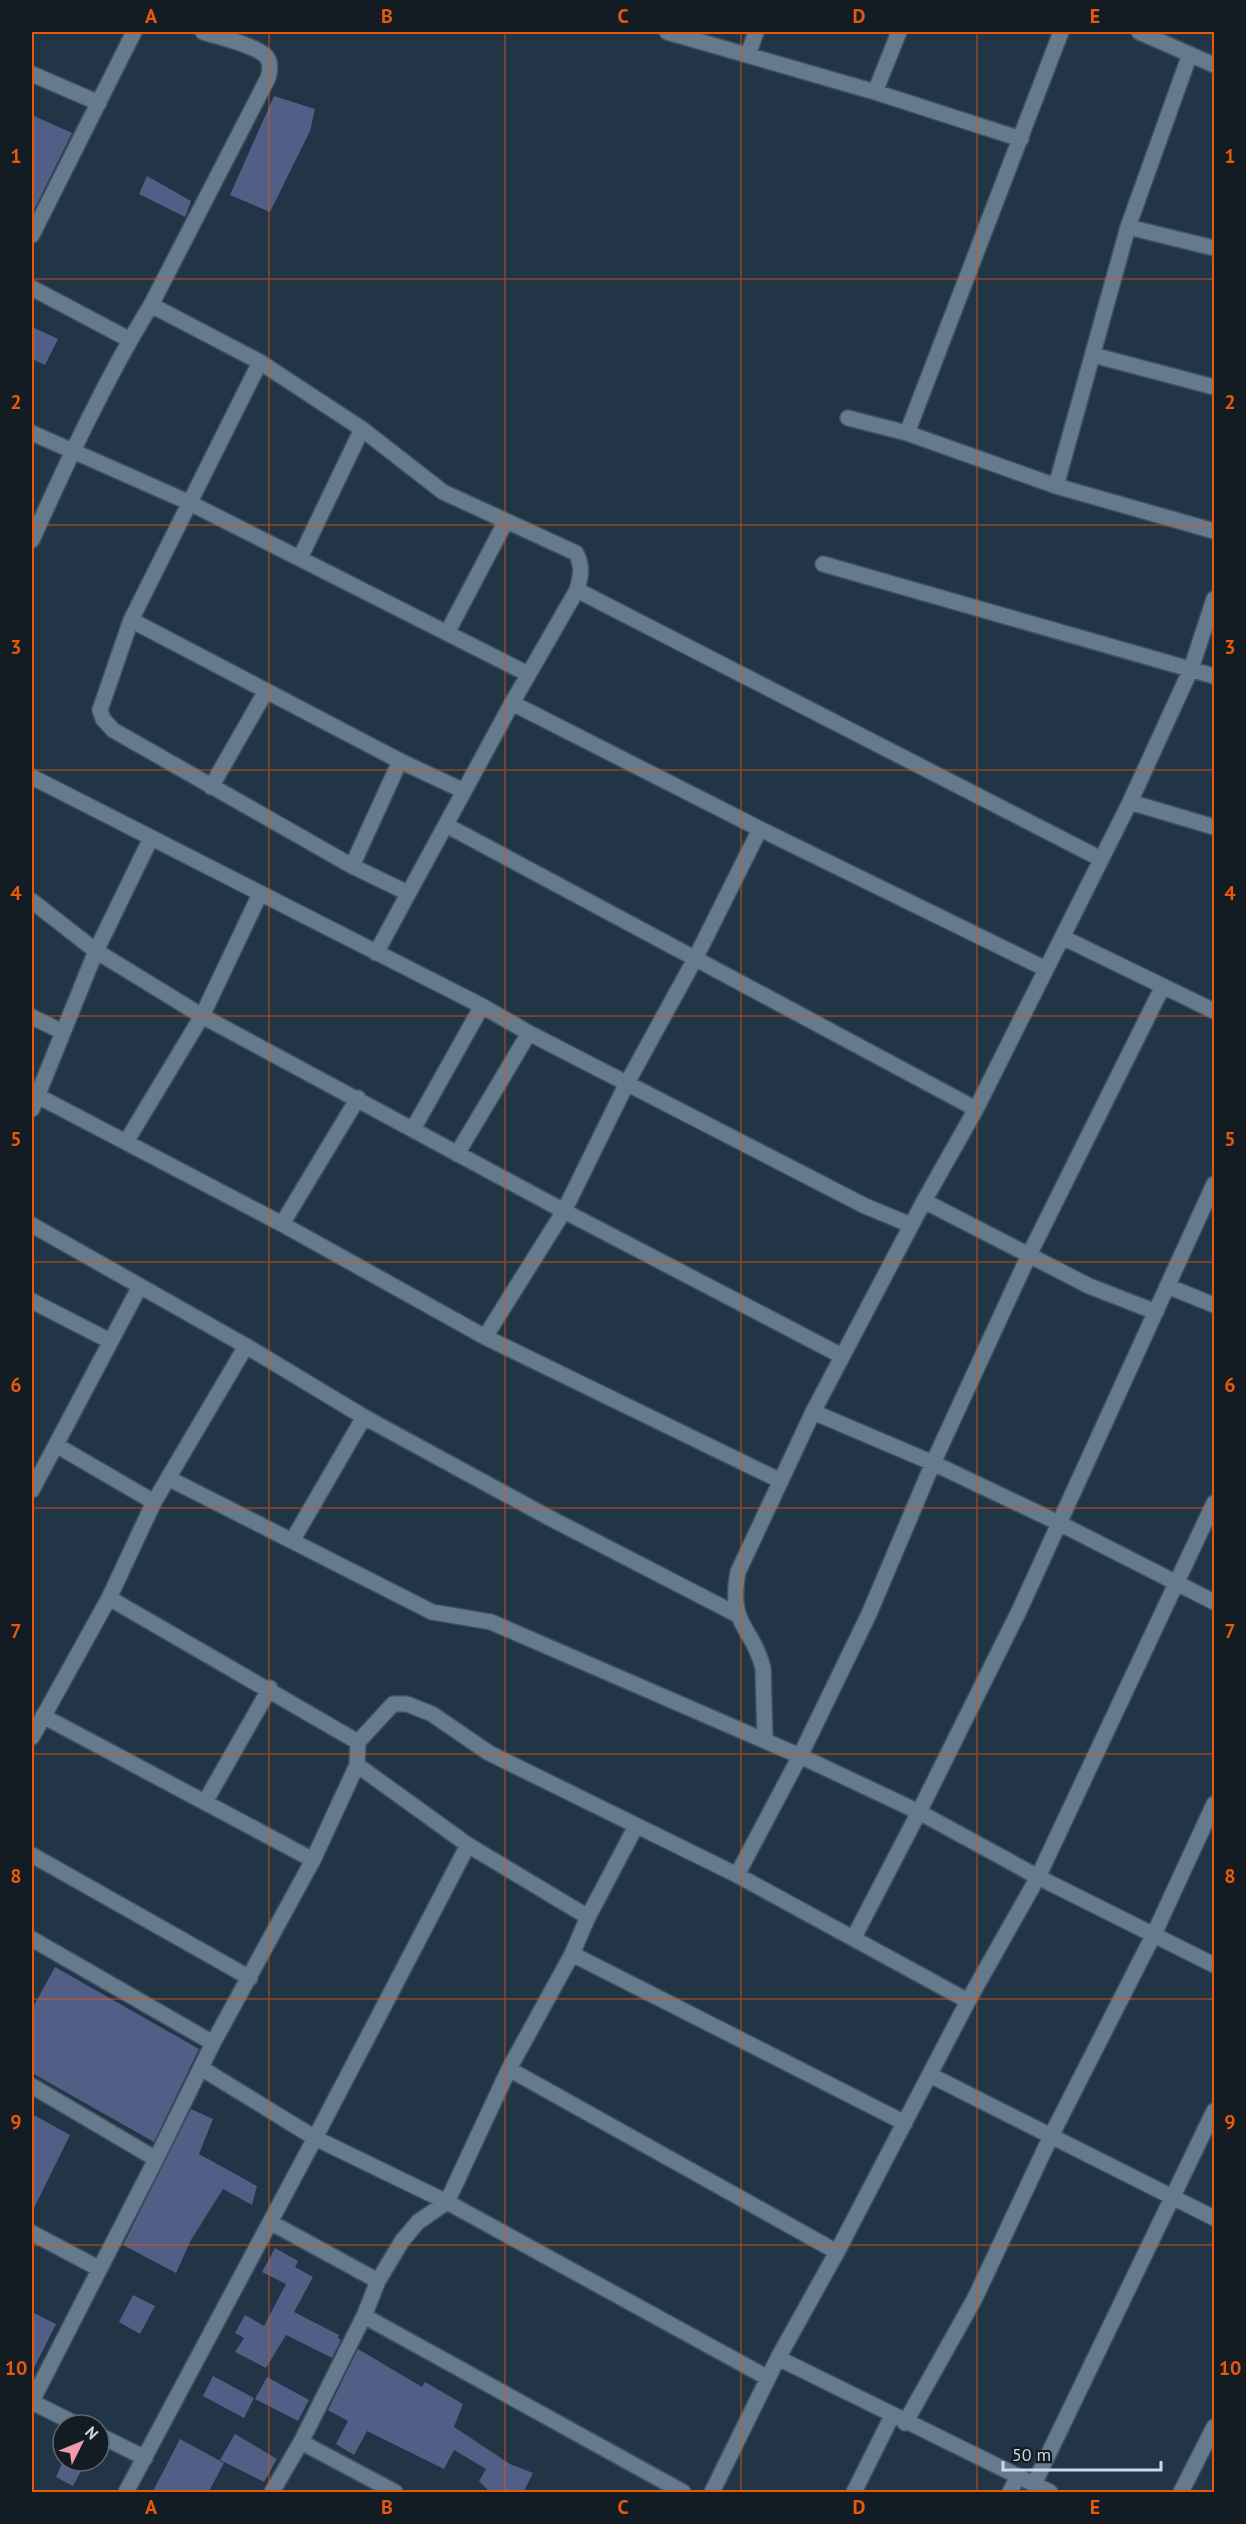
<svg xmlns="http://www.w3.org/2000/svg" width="1246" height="2524" viewBox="0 0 1246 2524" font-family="'PT Sans',sans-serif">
  <rect width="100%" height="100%" fill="#223546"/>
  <path fill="#525e86" d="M274,96L315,109L310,131L270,212L230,195Z
    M32,115L72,133L32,214Z
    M147,176L191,201L185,217L139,194Z
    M32,327L58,339L45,365L32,359Z
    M55,1967L199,2049L154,2142L32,2073V2009Z
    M191,2109L213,2119L199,2154L257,2186L252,2205L223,2189L191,2240L176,2273L123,2245Z
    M32,2114L70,2135L32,2212Z
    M275,2248L298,2261L295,2267L313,2277L294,2312L339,2335L338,2338L341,2340L332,2358L286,2335L266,2368L235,2352L244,2338L235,2333L245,2315L264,2326L286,2284L262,2272Z
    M133,2295L155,2306L140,2334L119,2322Z
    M32,2312L56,2324L32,2372Z
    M358,2349L422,2387L425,2382L463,2404L454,2427L510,2464L533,2473L523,2493H491L479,2481L486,2469L454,2450L444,2469L367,2431L354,2455L336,2444L348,2421L328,2410Z
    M213,2376L254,2398L244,2418L203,2396Z
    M267,2377L309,2400L298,2421L255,2399Z
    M235,2434L277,2459L264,2482L220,2460Z
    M180,2439L224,2463L208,2493H152Z
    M63,2461H75L83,2467L73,2486L56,2477Z"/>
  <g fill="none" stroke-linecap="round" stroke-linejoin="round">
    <defs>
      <path id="minor" d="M667,32L875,92L1021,139
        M1139,32L1214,65
        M748,55L756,32
        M32,74L99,103
        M875,92L899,32
        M1128,227L1214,248
        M32,235L134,32
        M32,288L130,340
        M151,305L260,362L362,429L443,492L576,553C583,567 581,575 577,590L512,703L376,953
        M1093,355L1214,387
        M260,362L131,620L100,710L103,719L113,730L352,866L408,893
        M848,418L907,433L1056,486L1214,531
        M32,433L188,502L528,674
        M907,433L1061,32
        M1056,486L1128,227L1190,54
        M32,540C68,460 105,380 151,305L268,78C270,71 271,62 266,56C255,45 219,37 203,32
        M300,558L362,429
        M823,564L1214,676
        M577,590L1101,859
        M131,620L400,761L464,791
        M447,633L506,521
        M512,703L760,829L1046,969
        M32,777L482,1006L529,1033L865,1206L911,1225
        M211,787L266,691
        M1130,802L1214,827
        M446,825L976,1109
        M352,866L400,761
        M32,901L96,951L202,1016L564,1211L842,1356
        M1062,937L1214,1011
        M32,1017L63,1032
        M32,1093L282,1224L485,1337L781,1481
        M32,1109L96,951L151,838
        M413,1129L482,1006
        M126,1142L202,1016L260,894
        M457,1154L529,1033
        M924,1201L1089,1286L1156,1312
        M282,1224L358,1098
        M32,1225L246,1346L364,1417L546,1516L736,1614
        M1167,1286L1214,1305
        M32,1301L110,1341
        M485,1337L564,1211L627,1083L695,959L760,829
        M813,1412L933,1463L1059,1523L1214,1602
        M56,1445L154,1502
        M168,1478L432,1612L491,1622L800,1756L919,1812L1038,1877L1214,1965
        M32,1490L139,1288
        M292,1541L364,1417
        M109,1598L358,1742
        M43,1716L313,1860
        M32,1737L109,1598L154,1502L246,1346
        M765,1740L763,1668C752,1624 728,1628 738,1572L813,1412L924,1201L976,1109L1130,802L1191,669L1214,599
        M357,1765L468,1845L588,1917
        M205,1802L270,1688
        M32,1855L250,1978
        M737,1875L800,1756L869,1614L933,1463L1029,1255L1163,986
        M854,1937L919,1812L1019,1611L1214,1184
        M32,1939L213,2043
        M572,1954L905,2123
        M201,2068L315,2138L447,2202L768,2378
        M509,2069L837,2252
        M930,2075L1214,2218
        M32,2086L156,2159
        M270,2222L378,2281
        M32,2233L98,2268
        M364,2316L683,2492
        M778,2358L1050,2492
        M32,2401L156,2159L213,2043L313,1860L357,1765L358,1742L393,1704H407L432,1714L489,1753L737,1875L968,2001
        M32,2402L78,2425
        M905,2423L975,2298L1051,2136L1154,1934L1214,1804
        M99,2435L145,2458
        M301,2442L395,2492
        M1034,2484L1214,2111
        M126,2492L315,2138L468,1845
        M272,2492L301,2442L364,2316L378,2281L402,2241L418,2222L447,2202L509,2069L572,1954L588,1917L636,1826
        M712,2492L778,2358L837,2252L968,2001L1038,1877L1214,1503
        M854,2492L892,2416
        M1010,2492L1018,2476
        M1181,2492L1214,2427"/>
    </defs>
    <use href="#minor" stroke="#40505f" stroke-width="18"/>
    <use href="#minor" stroke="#657a8d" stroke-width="15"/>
  </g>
  <path fill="none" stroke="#e8590c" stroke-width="1.5" stroke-opacity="0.55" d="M269,32V2492M505,32V2492M741,32V2492M977,32V2492M32,279H1214M32,525H1214M32,770H1214M32,1016H1214M32,1262H1214M32,1508H1214M32,1754H1214M32,1999H1214M32,2245H1214"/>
  <rect width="1246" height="2524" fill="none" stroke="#131b23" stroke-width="66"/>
  <g transform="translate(81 2443) rotate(47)"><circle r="28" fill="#131b23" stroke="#5d666f" stroke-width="1.5"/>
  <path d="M0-4.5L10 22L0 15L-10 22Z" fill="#f29ab0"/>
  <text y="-9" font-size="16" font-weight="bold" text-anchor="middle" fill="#cbd7e2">N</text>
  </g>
  <path d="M1003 2461v9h158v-9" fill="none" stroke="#cbd7e2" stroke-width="3"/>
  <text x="1012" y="2461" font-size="18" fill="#cbd7e2" stroke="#131b23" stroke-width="4.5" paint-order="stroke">50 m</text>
  <rect x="33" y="33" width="1180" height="2458" fill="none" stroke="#e8590c" stroke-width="2"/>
  <g font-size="20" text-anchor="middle" font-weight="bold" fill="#e8590c">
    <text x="151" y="23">A</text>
    <text x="387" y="23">B</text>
    <text x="623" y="23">C</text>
    <text x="859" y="23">D</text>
    <text x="1095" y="23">E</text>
    <text x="16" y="163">1</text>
    <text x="1230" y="163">1</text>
    <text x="16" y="409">2</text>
    <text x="1230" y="409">2</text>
    <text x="16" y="654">3</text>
    <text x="1230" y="654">3</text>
    <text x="16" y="900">4</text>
    <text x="1230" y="900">4</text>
    <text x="16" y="1146">5</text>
    <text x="1230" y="1146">5</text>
    <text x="16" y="1392">6</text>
    <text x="1230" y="1392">6</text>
    <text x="16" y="1638">7</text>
    <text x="1230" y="1638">7</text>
    <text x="16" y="1883">8</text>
    <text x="1230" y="1883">8</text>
    <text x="16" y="2129">9</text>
    <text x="1230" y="2129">9</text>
    <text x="16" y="2375">10</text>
    <text x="1230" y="2375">10</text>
    <text x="151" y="2514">A</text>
    <text x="387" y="2514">B</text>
    <text x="623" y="2514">C</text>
    <text x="859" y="2514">D</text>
    <text x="1095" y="2514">E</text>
  </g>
</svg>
